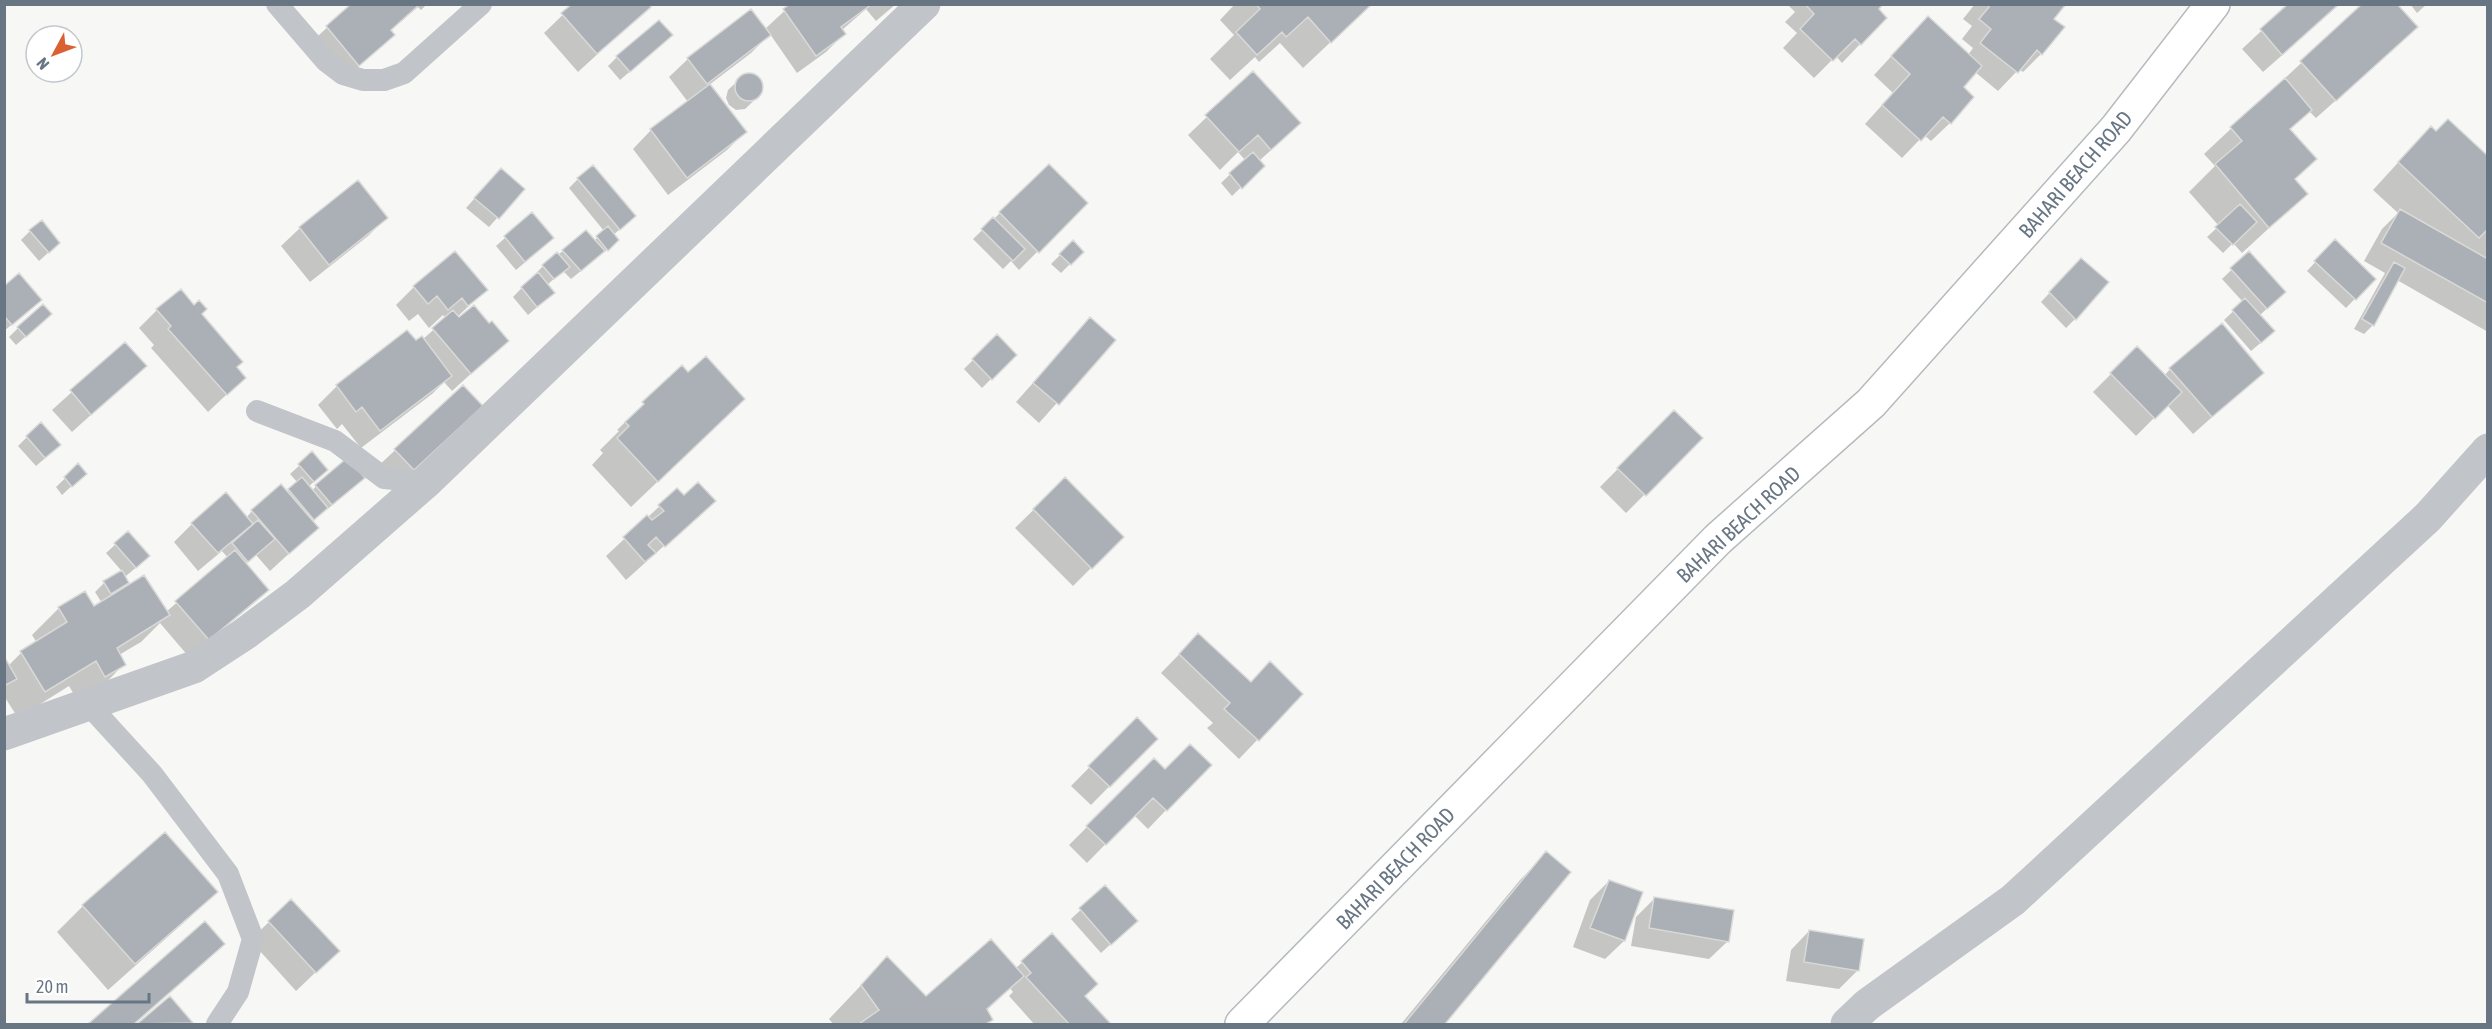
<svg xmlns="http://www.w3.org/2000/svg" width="2492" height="1029" viewBox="0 0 2492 1029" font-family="'Asap Condensed',sans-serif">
  <rect width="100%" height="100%" fill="#f7f8f5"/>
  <path fill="#0003" d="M353,4H427L421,10L418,7L390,31L393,35L340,83L308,45Z
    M574,4L649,7L578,72L544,33Z
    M792,4H896L876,21L866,9L842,30L844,34L826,52L797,73L770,34L751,53L709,85L745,132L727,150L668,195L633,149L651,130L688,102L669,77L688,59L751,11L765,29Z
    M1235,4H1371L1303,68L1280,43L1259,62L1255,57L1230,80L1210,59L1234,35L1220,20Z
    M1787,4H1881L1877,9L1885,18L1842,63L1836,56L1814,78L1783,48L1797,33L1785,22L1795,12Z
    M1975,4H2064L2052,19L2041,54L2023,72L2019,69L1998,91L1975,72L1962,87L1950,123L1931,141L1924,135L1902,158L1865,124L1893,93L1874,75L1910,36L1968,55L1973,48L1962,39L1972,26L1963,19Z
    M2290,4H2340L2263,72L2242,49Z
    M2364,4L2397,46L2316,118L2309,111L2290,130L2294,180L2306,194L2242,253L2233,243L2223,253L2207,237L2219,226L2189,192L2215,166L2204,154Z
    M2410,4H2427L2417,13Z
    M662,44L620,80L608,66L617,57Z
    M1253,73L1281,141L1259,161L1263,166L1232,196L1221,183L1245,160L1238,152L1220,170L1188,135Z
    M752,74L759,78L762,86L761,94L745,109L736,110L729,105L726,98L728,90L744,75Z
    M2405,155L2488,178V332L2397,280L2373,325L2364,334L2354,329L2385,273L2364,261L2382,229L2398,213L2373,190Z
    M1049,166L1086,203L1019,270L1011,261L1003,269L973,239Z
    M492,179L523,189L489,227L466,208Z
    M578,179L625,225L613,235L608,249L571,279L563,271L547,285L553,293L528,315L513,297L543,266L563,251L594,241L604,231L569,188Z
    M532,214L543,247L516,270L496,246Z
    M386,218L368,236L310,282L281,246L300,228Z
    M30,231L49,252L39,261L21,240Z
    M2335,241L2374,279L2346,308L2307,271Z
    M1073,242L1082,252L1061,273L1051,264Z
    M2249,253L2275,301L2259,316L2264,340L2251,351L2224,320L2243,302L2222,279Z
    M2072,269L2075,319L2066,328L2041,302Z
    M414,287L486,290L457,317L489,325L507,341L452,391L444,382L432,394L361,448L342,424L337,429L318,405L337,386L407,332L415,343L423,339L446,319L443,315L429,328L418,314L409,321L396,305Z
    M4,288L31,309L4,331Z
    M157,310L200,314L244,378L208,412L151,348L154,345L139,328Z
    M1090,319L1113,340L1039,423L1016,402Z
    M41,323L16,345L9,337L18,328Z
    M997,336L1015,355L982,388L964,369Z
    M125,344L145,366L72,432L52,410Z
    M2137,348L2164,376L2170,369L2262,373L2193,434L2167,405L2136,436L2093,392Z
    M682,367L717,425L631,507L592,465L603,453L600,450L619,431L617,430Z
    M463,387L462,425L395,488L376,468Z
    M1674,412L1701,438L1626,513L1600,487Z
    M27,437L50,454L36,466L18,446Z
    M312,454L317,479L308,487L312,491L316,486L354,487L312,522L317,528L270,571L256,555L245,564L267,590L248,608L189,657L160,623L141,642L119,655L124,664L98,691L79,703L69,686L18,718L4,696V660L8,666L21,653L37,643L32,635L59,608L84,593L93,608L102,603L95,592L104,583L121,572L127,582L117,592L166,612L228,558L222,551L198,571L174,542L192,524L246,518L252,511L286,493L298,483L290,474Z
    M78,466L76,482L62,495L56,487Z
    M1065,479L1122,537L1073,586L1015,528Z
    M677,490L684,497L714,501L626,580L606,556Z
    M127,534L139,565L126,576L106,553Z
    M1198,635L1250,684L1301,694L1239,759L1207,728L1213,723L1161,673Z
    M1137,719L1156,739L1091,805L1071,786Z
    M1154,760L1165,771L1209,765L1148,829L1134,815L1087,863L1069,845Z
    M1546,854L1569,872L1444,1024H1401L1520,880Z
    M1609,881L1641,893L1624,941L1605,959L1573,947L1590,900Z
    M1105,887L1126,930L1101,953L1071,919Z
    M216,892L189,918L108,990L57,932L83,906Z
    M1654,899L1728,941L1709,959L1631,946L1636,917Z
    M291,901L319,969L296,991L250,940Z
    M205,923L223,944L205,962L134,1024H90Z
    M1809,931L1862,940L1857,971L1839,989L1786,981L1791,950Z
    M1052,935L1084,997L1109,1024H1034L1009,996L1013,992L1010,988L986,1011L991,1019L986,1024H833L829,1019L887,958L926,998L1015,969Z
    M169,998L191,1023L190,1024H139Z"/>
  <path fill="#aab0b6" stroke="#d9d9d7" stroke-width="1.5" d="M351,4H420L391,30L395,35L359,66L326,26Z
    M572,4H649L651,7L597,54L561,13Z
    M790,4H872L841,27L846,34L816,56L783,9Z
    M1256,4H1372L1331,43L1308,17L1286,37L1282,32L1257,55L1236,32L1260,9Z
    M1805,4H1883L1879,9L1887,18L1861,45L1855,39L1833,61L1800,29L1814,14Z
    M1986,4H2066L2054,19L2065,27L2042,55L2037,50L2018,73L1980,43L1991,29L1979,19L1989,7Z
    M2288,4H2339L2282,55L2260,29Z
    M2362,4H2397L2418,27L2336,101L2300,61Z
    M751,9L771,35L707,84L687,58Z
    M1928,16L1982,66L1964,87L1974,97L1951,124L1943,117L1921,141L1882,105L1910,74L1891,56Z
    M659,20L673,35L630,72L616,56Z
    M1253,71L1301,123L1271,150L1258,135L1239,152L1205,115Z
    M735 87a14 14 0 1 1 28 0a14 14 0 1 1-28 0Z
    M2285,78L2312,110L2290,129L2317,159L2295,179L2308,194L2269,228L2215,164L2242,141L2230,127Z
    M710,84L747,132L687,178L650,129Z
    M2448,119L2488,156V229L2479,238L2398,162L2431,126L2436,131Z
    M1253,152L1265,166L1242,189L1229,173Z
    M1049,164L1088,203L1039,253L999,212Z
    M593,165L636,216L620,230L577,178Z
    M501,168L525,189L499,219L474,198Z
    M358,180L388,218L329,265L299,227Z
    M2240,204L2257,222L2233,245L2215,227Z
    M2400,209L2488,259V303L2381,243Z
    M532,212L554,238L525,262L504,236Z
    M993,217L1025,249L1013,261L981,229Z
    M42,220L60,243L49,253L29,230Z
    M608,226L619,240L608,251L596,236Z
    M586,230L605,251L581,271L562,250Z
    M2335,239L2376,279L2356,300L2314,261Z
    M1073,240L1084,252L1071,265L1059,254Z
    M455,251L488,290L468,306L462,298L448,310L437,296L428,304L413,286Z
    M2249,251L2286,292L2267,309L2230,268Z
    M557,252L570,267L554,279L542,265Z
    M2081,258L2109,282L2076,320L2049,292Z
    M2394,262L2405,268L2374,326L2362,319Z
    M538,272L555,293L537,307L521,287Z
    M19,273L42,300L12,325L4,316V286Z
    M181,289L194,305L199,300L207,309L202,314L243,362L237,367L246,378L227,395L168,329L171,326L156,309Z
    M2245,298L2275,331L2261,343L2232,310Z
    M43,304L52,314L26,337L17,327Z
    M474,305L489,323L492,321L509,341L471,374L432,328L453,310L459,317Z
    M1090,317L1116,340L1059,405L1033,383Z
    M2222,323L2264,373L2212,417L2169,368Z
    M407,330L416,340L422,336L452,376L380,431L362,407L356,412L336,385Z
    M997,334L1017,355L992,380L972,359Z
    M125,342L147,366L91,415L70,390Z
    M2137,346L2182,392L2155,419L2110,373Z
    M706,356L745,399L658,482L617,438L629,426L625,422L644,404L642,402L682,365L688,372Z
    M463,385L483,406L414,470L394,449Z
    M1674,410L1703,438L1646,496L1617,468Z
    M41,422L61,445L45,458L26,436Z
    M312,451L328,470L314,482L298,464Z
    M347,458L365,478L332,505L315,485Z
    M78,463L87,474L72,487L64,477Z
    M302,477L328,508L314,520L288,489Z
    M1065,477L1124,537L1092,569L1033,509Z
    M698,482L716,501L665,547L656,537L648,545L656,553L645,562L623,537L647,515L652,520L664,511L658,505L677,488L684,495Z
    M281,484L319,528L289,554L251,510Z
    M226,492L253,524L218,553L191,523Z
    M258,520L275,539L248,562L232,543Z
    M128,531L150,556L136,568L114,543Z
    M235,550L269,590L209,640L175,601Z
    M122,570L129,583L111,594L103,581Z
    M144,575L170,615L117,648L126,665L105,677L96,661L45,692L20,651L67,622L58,607L85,591L94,606Z
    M1198,633L1251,682L1270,661L1303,694L1259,741L1224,709L1230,703L1179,654Z
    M4,656L17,679L4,686Z
    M1137,717L1158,739L1110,787L1088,766Z
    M1190,744L1212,765L1167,811L1153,798L1106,845L1086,826L1154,758L1165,769Z
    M165,832L218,892L135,964L82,905Z
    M1546,851L1571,872L1445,1024H1404Z
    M1609,880L1643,892L1625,941L1590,928Z
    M1105,885L1138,921L1111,945L1079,908Z
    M1654,897L1734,910L1729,942L1649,928Z
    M291,899L340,951L316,973L268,921Z
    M205,921L225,944L134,1024H88Z
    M1809,930L1864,939L1859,971L1804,962Z
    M1052,933L1098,984L1085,996L1111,1024H1069L1026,977L1031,973L1021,961Z
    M991,939L1024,976L987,1009L993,1020L986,1024H859L879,1010L861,985L887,956L926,996Z
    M170,996L193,1023L137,1024Z"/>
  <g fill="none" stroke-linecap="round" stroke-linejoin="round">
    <defs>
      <path id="secondary" d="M1242,1024L1718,539L1871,403L2116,129L2213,4"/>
    </defs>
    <use href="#secondary" stroke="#b6babe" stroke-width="36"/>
    <path stroke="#c1c4c8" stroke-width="22" d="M277,4L326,61L343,74L363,80H384L404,73L481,4
      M257,411L335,441L384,478L426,482
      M88,704L152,774L228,874L253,939L238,992L217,1024"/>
    <path stroke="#c1c4c8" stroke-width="33" d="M4,734L194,667L243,635L298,594L426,482L924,4
      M1847,1024L1867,1005L2013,900L2428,517L2488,450"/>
    <use href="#secondary" stroke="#fff" stroke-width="33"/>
  </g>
  <g text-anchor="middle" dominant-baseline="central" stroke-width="6" stroke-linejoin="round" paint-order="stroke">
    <g font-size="21" fill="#687684" stroke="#fff">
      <text transform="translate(2075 174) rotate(-49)">BAHARI BEACH ROAD</text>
      <text transform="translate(1738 524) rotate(-43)">BAHARI BEACH ROAD</text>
      <text transform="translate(1395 868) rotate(-46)">BAHARI BEACH ROAD</text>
    </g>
  </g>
  <rect width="2492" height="1029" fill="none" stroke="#687684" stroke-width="12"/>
  <g transform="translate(54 54) rotate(229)"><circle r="28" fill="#ffffff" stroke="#c3c8ce" stroke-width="1.5"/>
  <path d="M0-4.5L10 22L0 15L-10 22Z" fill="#da6232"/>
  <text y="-9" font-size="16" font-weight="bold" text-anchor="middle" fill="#687684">N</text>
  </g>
  <path d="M27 993v9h122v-9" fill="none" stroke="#687684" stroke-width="3"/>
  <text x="36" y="993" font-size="18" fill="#687684" stroke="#ffffff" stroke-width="4.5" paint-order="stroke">20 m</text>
</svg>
